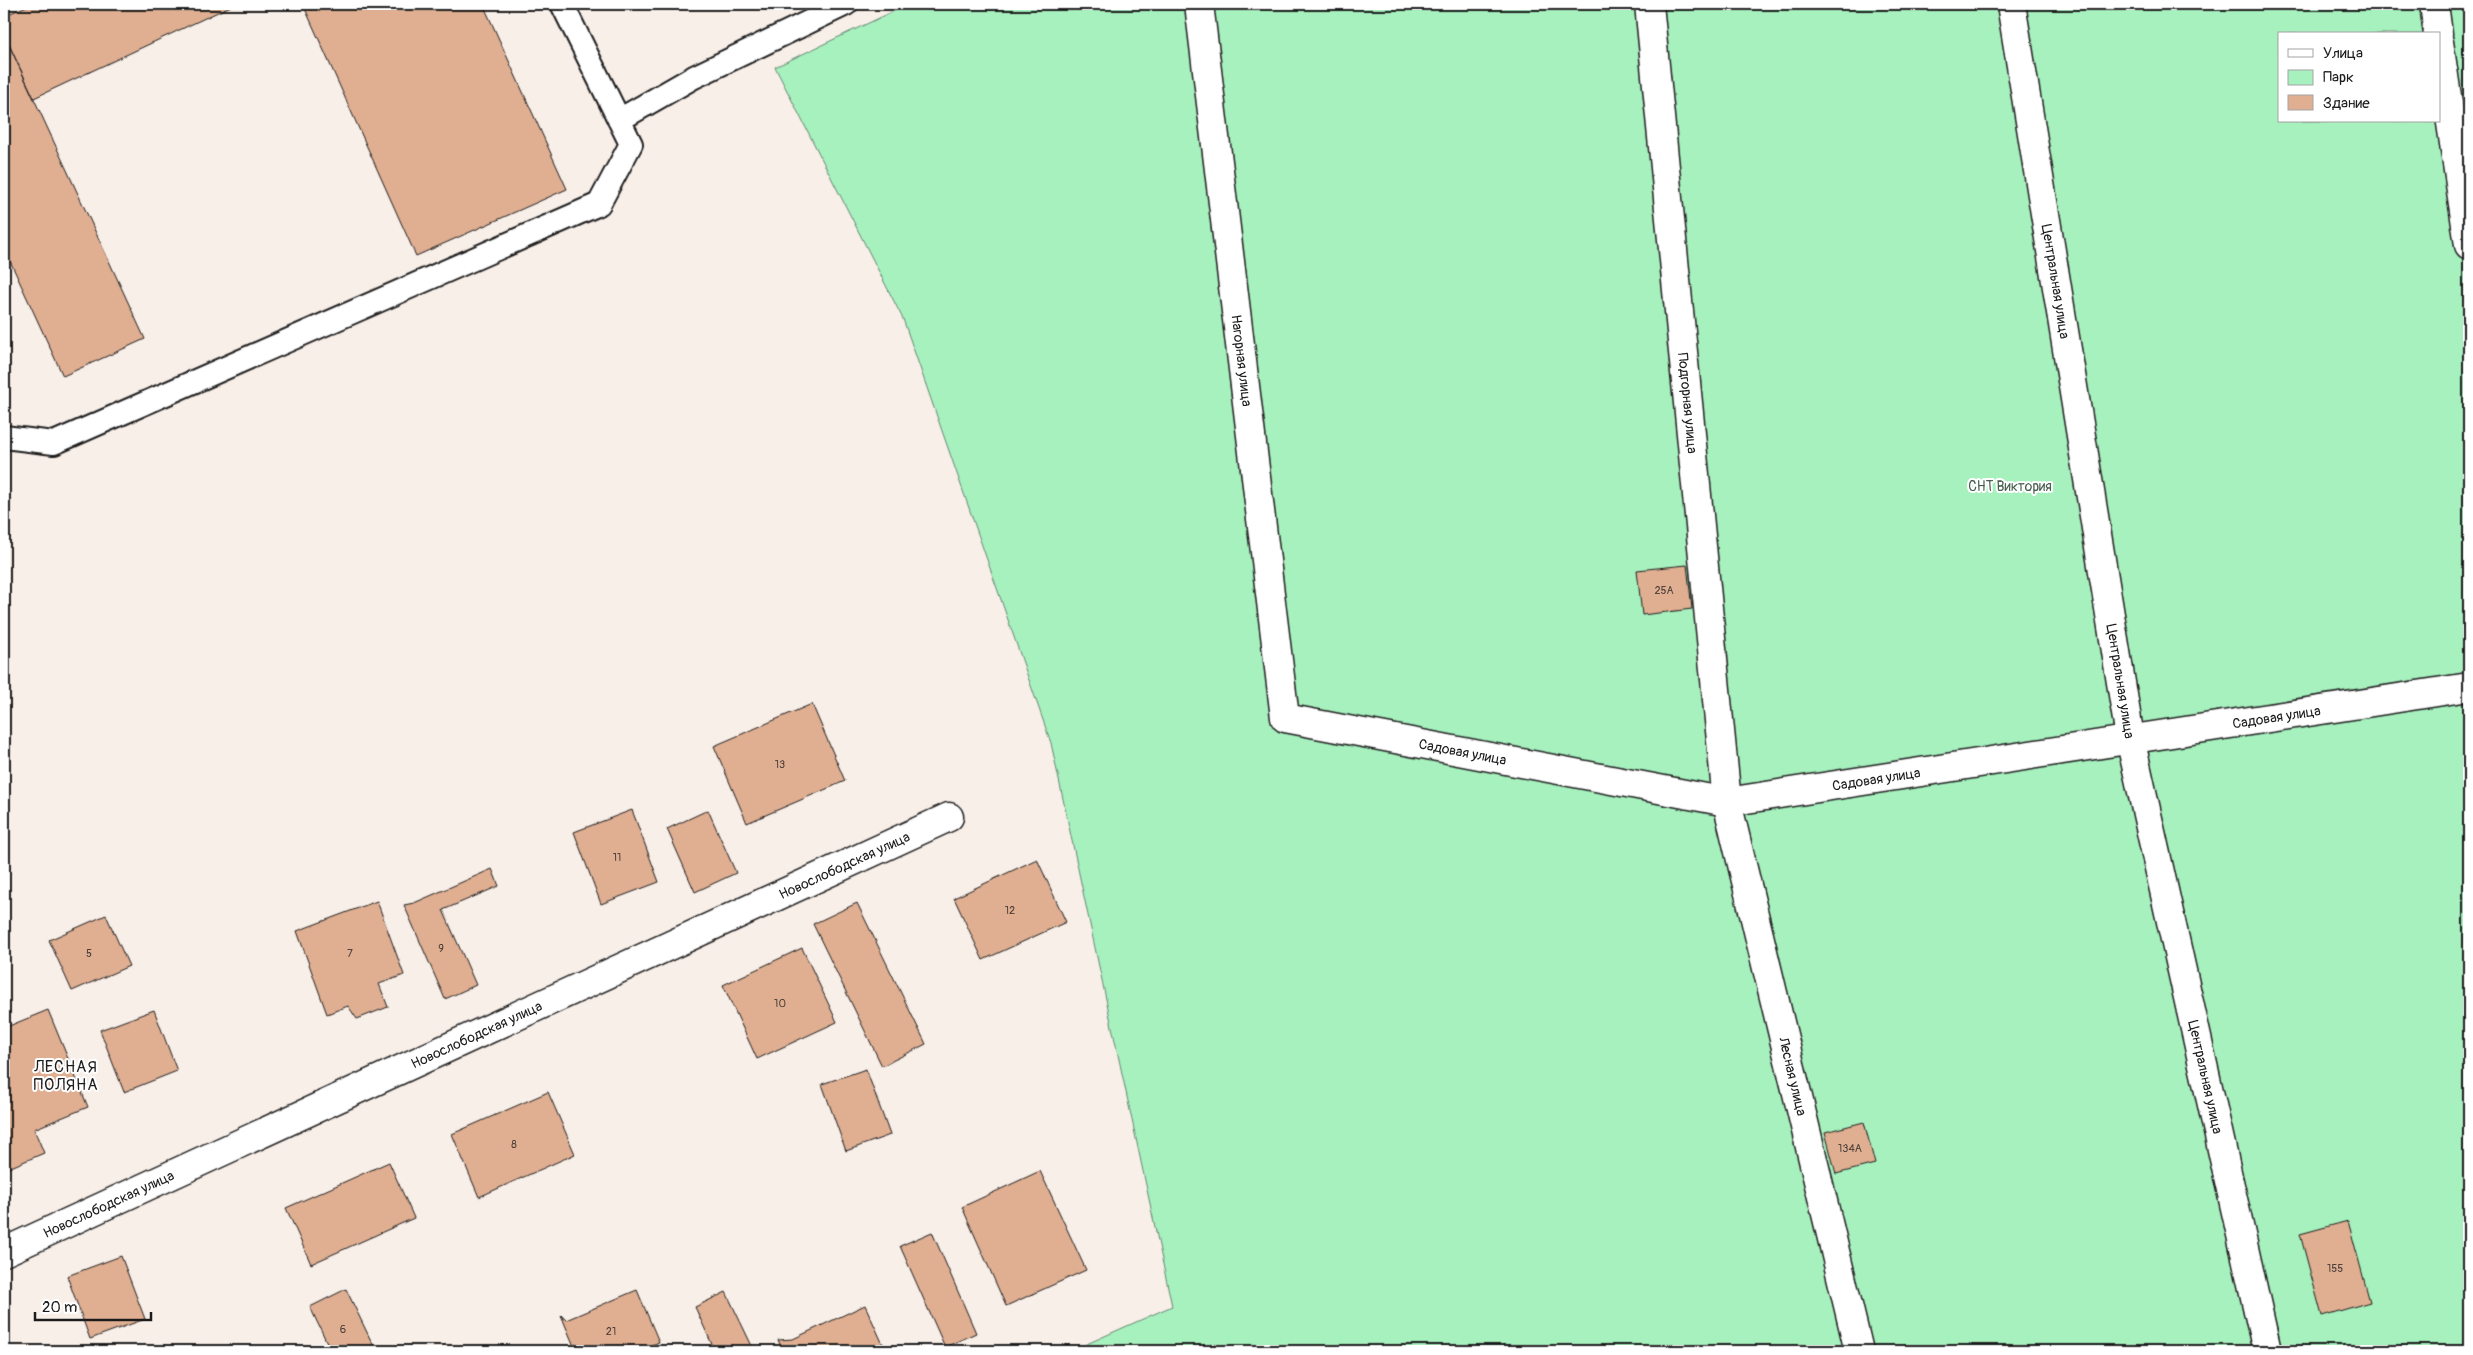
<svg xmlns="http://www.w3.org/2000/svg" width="2473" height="1355" viewBox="0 0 2473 1355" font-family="Pangolin,sans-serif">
  <rect width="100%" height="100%" fill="#f9efe9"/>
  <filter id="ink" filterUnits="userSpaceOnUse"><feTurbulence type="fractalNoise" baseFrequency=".02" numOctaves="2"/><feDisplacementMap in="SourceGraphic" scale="10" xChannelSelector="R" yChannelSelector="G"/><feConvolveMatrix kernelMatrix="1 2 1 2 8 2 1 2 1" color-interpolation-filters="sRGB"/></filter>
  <g filter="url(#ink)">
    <path fill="#a7f1bf" stroke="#62866e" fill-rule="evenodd" d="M909,4H2469V1351H1071L1172,1306L1051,743L903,319L775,67ZM2279,34H2439V121H2279Z"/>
    <path fill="#e0af92" stroke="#1c1c1c" d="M31,4H235L34,98L4,34V16Z
      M303,4H483L567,189L416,256Z
      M4,34L145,339L63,376L4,248Z
      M1687,565L1692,609L1642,615L1637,570Z
      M812,704L845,781L747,823L714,746Z
      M632,810L659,882L601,904L574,832Z
      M708,810L736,873L695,892L667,829Z
      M1037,859L1066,922L983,960L954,898Z
      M492,869L499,886L443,910L476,985L445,999L404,905L414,903Z
      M377,901L404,975L379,984L388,1007L357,1019L348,1006L327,1014L297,931Z
      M857,903L926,1044L882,1066L813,924Z
      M106,915L129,966L72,991L49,940Z
      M802,948L837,1022L757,1059L723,985Z
      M48,1010L88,1107L34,1129L44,1153L4,1170V1028Z
      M154,1010L177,1071L124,1092L100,1030Z
      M866,1069L890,1135L846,1151L822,1084Z
      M548,1092L575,1154L479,1197L452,1134Z
      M1864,1122L1875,1164L1836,1174L1825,1132Z
      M389,1162L414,1218L311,1264L286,1208Z
      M1040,1171L1086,1270L1006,1306L962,1207Z
      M2348,1221L2370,1302L2322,1316L2300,1234Z
      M932,1232L976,1333L945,1347L900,1246Z
      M121,1256L145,1319L90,1339L67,1276Z
      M346,1289L376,1351H331L310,1307Z
      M637,1290L659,1342L638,1351H576L561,1315L566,1320Z
      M726,1292L752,1346L741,1351H715L695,1307Z
      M865,1305L886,1351H783L778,1340L793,1339Z
      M4,1322L8,1331L4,1333Z"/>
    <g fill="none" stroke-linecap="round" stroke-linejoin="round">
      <defs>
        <path id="lane" d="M619,120L694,77L846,4
          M4,437L54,443L599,204L631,144L562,4"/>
        <g id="street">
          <path id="s1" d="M1199,4L1285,718L1727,802L2469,687"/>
          <path id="s2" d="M1649,4L1727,802L1859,1351"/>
          <path id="s3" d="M2011,4L2130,738L2267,1351"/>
          <path d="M2434,4L2438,34"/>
          <path d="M2439,42L2469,245"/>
          <path id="s4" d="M4,1252L949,817"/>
        </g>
      </defs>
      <use href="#lane" stroke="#1c1c1c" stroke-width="26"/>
      <use href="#street" stroke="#1c1c1c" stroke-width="31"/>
      <use href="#lane" stroke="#fff" stroke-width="22"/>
      <use href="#street" stroke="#fff" stroke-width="28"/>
    </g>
  </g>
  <g text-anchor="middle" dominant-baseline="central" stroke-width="4" stroke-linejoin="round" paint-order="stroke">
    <g font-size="11" fill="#4d413a">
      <text x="1664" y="590">25А</text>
      <text x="780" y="764">13</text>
      <text x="617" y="857">11</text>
      <text x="1010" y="910">12</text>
      <text x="441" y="948">9</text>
      <text x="89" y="953">5</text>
      <text x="350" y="953">7</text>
      <text x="780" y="1003">10</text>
      <text x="514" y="1144">8</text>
      <text x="1850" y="1148">134А</text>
      <text x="2335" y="1268">155</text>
      <text x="343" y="1329">6</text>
      <text x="611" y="1331">21</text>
    </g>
    <g font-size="14" fill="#1c1c1c" stroke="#fff">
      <text stroke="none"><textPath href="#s3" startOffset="281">Центральная улица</textPath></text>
      <text stroke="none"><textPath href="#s1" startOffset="359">Нагорная улица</textPath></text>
      <text stroke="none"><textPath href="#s2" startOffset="401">Подгорная улица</textPath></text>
      <text stroke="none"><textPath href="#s3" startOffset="686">Центральная улица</textPath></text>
      <text stroke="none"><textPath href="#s1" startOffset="1725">Садовая улица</textPath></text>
      <text stroke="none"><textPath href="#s1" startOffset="900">Садовая улица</textPath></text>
      <text stroke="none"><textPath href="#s1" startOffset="1320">Садовая улица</textPath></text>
      <text stroke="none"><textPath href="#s4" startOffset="925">Новослободская улица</textPath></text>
      <text stroke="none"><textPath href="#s4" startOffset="520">Новослободская улица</textPath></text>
      <text stroke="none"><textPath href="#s2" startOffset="1084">Лесная улица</textPath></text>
      <text stroke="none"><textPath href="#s3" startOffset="1091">Центральная улица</textPath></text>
      <text stroke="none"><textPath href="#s4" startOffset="115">Новослободская улица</textPath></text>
    </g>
    <g font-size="14" fill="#465c4d" stroke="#fff">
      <text x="2010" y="486">СНТ Виктория</text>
    </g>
    <g font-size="16" letter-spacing="1" fill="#1c1c1c" stroke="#fff">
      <text x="66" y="1067">ЛЕСНАЯ<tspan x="66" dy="18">ПОЛЯНА</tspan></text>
    </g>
  </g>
  <rect width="2473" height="1355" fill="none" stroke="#fff" stroke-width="20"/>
  <rect x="10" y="10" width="2453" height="1335" fill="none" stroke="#1c1c1c" stroke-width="2" filter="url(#ink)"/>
  <rect x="2278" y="32" width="162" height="90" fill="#ffffff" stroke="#a4a4a4"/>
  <rect x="2288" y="49" width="25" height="8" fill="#ffffff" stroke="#a4a4a4"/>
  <text x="2323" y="58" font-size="15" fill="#1c1c1c">Улица</text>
  <rect x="2288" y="70" width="25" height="15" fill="#a7f1bf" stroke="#a4a4a4"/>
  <text x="2323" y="82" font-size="15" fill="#1c1c1c">Парк</text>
  <rect x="2288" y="95" width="25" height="15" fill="#e0af92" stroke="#a4a4a4"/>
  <text x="2323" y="108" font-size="15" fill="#1c1c1c">Здание</text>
  <path d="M35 1312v8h116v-8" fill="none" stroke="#1c1c1c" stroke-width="2.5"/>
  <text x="42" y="1312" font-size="15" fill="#1c1c1c" stroke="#ffffff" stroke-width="4" paint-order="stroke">20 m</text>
</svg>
